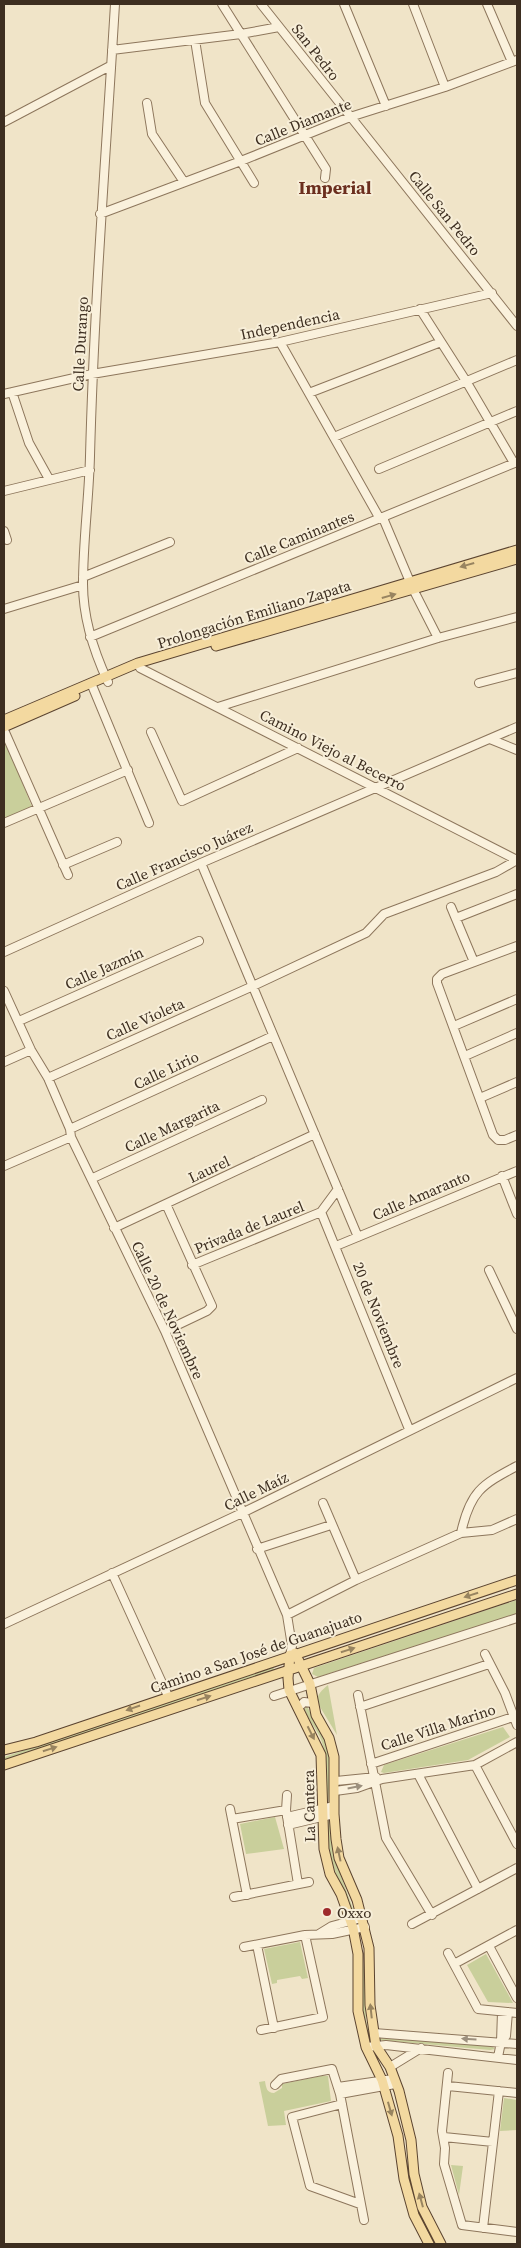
<svg xmlns="http://www.w3.org/2000/svg" width="521" height="2248" viewBox="0 0 521 2248" font-family="'Source Serif 4',serif">
  <rect width="100%" height="100%" fill="#f0e4c8"/>
  <path fill="#c9cf9b" d="M4,737L32,807L4,819Z
    M517,1600V1614L318,1677L312,1674L314,1668Z
    M273,1667L275,1671L4,1762V1757Z
    M328,1685L337,1735L317,1702C317,1694 322,1690 328,1685Z
    M304,1706H307L331,1754L328,1806L326,1804C327,1781 329,1759 320,1737C315,1727 306,1717 304,1706Z
    M503,1727L510,1737L468,1760L384,1773L381,1772L384,1765Z
    M275,1817L284,1849L246,1854L240,1824Z
    M326,1819L329,1821L338,1868L356,1917L355,1920C342,1891 324,1851 326,1819Z
    M359,1932L365,1979L366,2020L371,2044C362,2034 355,1945 359,1932Z
    M300,1942L308,1978L302,1979L300,1976L277,1980V1983L272,1984L264,1949Z
    M486,1954L513,2003L488,2002L467,1965Z
    M382,2036L492,2046L495,2049L490,2050L380,2040Z
    M321,2076H328L331,2101L284,2111L286,2125L268,2126L259,2082L265,2081C266,2088 267,2093 274,2093L282,2088V2084Z
    M504,2098L517,2100V2130L500,2131Z
    M451,2165L463,2166L459,2195Z"/>
  <g fill="none" stroke-linecap="round" stroke-linejoin="round">
    <defs>
      <path id="minor" d="M222,4L326,169L325,178
        M261,4L517,326
        M344,4L386,106
        M413,4L445,87
        M487,4L512,62
        M195,40L205,103L254,183
        M112,50L241,34L279,27
        M147,103L152,134L184,182
        M4,122L110,66
        M100,214L241,161L350,117L445,87L517,60
        M420,309L466,381L514,463
        M280,342L380,519
        M12,392L29,443L49,479
        M309,393L441,342
        M4,394L92,374L280,342L492,293
        M334,437L517,360
        M379,469L517,411
        M4,491L90,470
        M383,518L413,589L438,638
        M4,531L7,540
        M83,577L170,542
        M4,609L83,585
        M90,637L517,462
        M138,663L140,668L517,860
        M108,682C94,652 83,617 83,584C83,541 89,498 90,456C94,305 106,154 115,4
        M91,683L149,823
        M479,683L517,673
        M218,707L438,638L517,617
        M4,730L68,875
        M151,732L182,801L298,748
        M490,739L517,750
        M4,823L128,770
        M201,863L358,1237
        M63,865L117,842
        M451,907L474,962
        M456,918L517,894
        M517,946L442,974L437,979V983L493,1135L498,1140H505L517,1135
        M4,952L201,863L517,727
        M4,991L31,1050L48,1078L70,1129L71,1137L165,1331L287,1615L292,1646L290,1655
        M19,1021L199,941
        M454,1026L517,999
        M465,1056L517,1033
        M4,1062L31,1050
        M48,1078L253,986L366,933L384,914L496,872L517,860
        M480,1098L517,1082
        M70,1129L273,1036
        M4,1166L71,1137
        M502,1176L517,1214
        M93,1178L262,1100
        M321,1212L409,1429
        M321,1212L338,1189
        M114,1228L315,1134
        M336,1246L517,1171
        M192,1265L321,1212
        M489,1270L517,1329
        M165,1331L207,1311L212,1306L166,1204
        M323,1503L356,1580
        M461,1533C470,1492 481,1485 517,1466
        M257,1549L331,1525
        M112,1573L168,1696
        M287,1615L356,1580L461,1533L492,1530L517,1519
        M4,1624L242,1513L517,1378
        M485,1654L505,1693L517,1725
        M358,1695L386,1838L432,1915
        M274,1696L517,1618
        M360,1707L489,1664
        M298,1708L304,1702L313,1703
        M371,1764L513,1717
        M475,1765L517,1844
        M418,1774L478,1889
        M336,1781L376,1777
        M335,1791L357,1788L382,1779L475,1765L517,1742
        M287,1795L286,1810L298,1884
        M230,1809L247,1895
        M287,1817L334,1806
        M232,1819L286,1810
        M288,1825L334,1814
        M234,1897L309,1882
        M412,1924L517,1868
        M319,1934L332,1926L362,1918
        M257,1945L274,2028
        M489,1946L517,1998
        M244,1947L305,1935L332,1934L365,1927
        M448,1953L478,2009L517,2013
        M454,1964L517,1930
        M261,2030L323,2017L305,1935
        M374,2033L517,2044
        M501,2042L506,2036L508,2012
        M366,2047L386,2045L517,2060
        M498,2057L501,2042L502,2012
        M390,2067L421,2048
        M448,2073L442,2131L445,2148L444,2164L462,2225L517,2232
        M275,2085L281,2079L332,2069L340,2094L364,2220
        M448,2086L517,2093
        M338,2087L393,2079
        M340,2094L395,2084
        M342,2104L292,2117L310,2186L360,2204
        M444,2137L493,2142
        M483,2228L499,2091"/>
      <path id="major" d="M216,646L517,559
        M4,720L138,663L517,550
        M4,727L75,696
        M295,1653L310,1684L316,1715L329,1738L334,1757V1814L336,1839L339,1858L357,1900L369,1948L370,2005L376,2046L390,2067L399,2091L411,2140L414,2174L422,2207L441,2244
        M290,1655L288,1678L289,1690L321,1755L324,1849L330,1874L341,1894L353,1928L358,1954V2011L366,2047L382,2080L398,2136L404,2179L414,2215L429,2244
        M4,1750L36,1742L517,1580
        M4,1765L517,1594"/>
    </defs>
    <use href="#minor" stroke="#8d765c" stroke-width="10"/>
    <use href="#major" stroke="#5b4430" stroke-width="11"/>
    <use href="#minor" stroke="#faf1dc" stroke-width="8"/>
    <use href="#major" stroke="#f3d9a0" stroke-width="9"/>
  </g>
  <defs><path id="oneway-solid" d="M-6-.8H1V-3.2L6.5 0L1 3.2V.8H-6Z" transform="scale(1.25)"/></defs>
  <g fill="#988460">
    <use href="#oneway-solid" transform="translate(467 565) rotate(164)"/>
    <use href="#oneway-solid" transform="translate(389 596) rotate(-16)"/>
    <use href="#oneway-solid" transform="translate(471 1595) rotate(162)"/>
    <use href="#oneway-solid" transform="translate(348 1650) rotate(-18)"/>
    <use href="#oneway-solid" transform="translate(204 1698) rotate(-18)"/>
    <use href="#oneway-solid" transform="translate(133 1708) rotate(161)"/>
    <use href="#oneway-solid" transform="translate(311 1733) rotate(63)"/>
    <use href="#oneway-solid" transform="translate(50 1749) rotate(-18)"/>
    <use href="#oneway-solid" transform="translate(339 1854) rotate(-102)"/>
    <use href="#oneway-solid" transform="translate(371 2011) rotate(-96)"/>
    <use href="#oneway-solid" transform="translate(390 2109) rotate(74)"/>
    <use href="#oneway-solid" transform="translate(421 2200) rotate(-105)"/>
  </g>
  <g fill="#9c907e">
    <use href="#oneway-solid" transform="translate(355 1787) rotate(-11)"/>
    <use href="#oneway-solid" transform="translate(469 2039) rotate(-176)"/>
  </g>
  <circle fill="#9e2a2b" stroke="#f7eed8" stroke-width="2" cx="327" cy="1912" r="5"/>
  <g text-anchor="middle" dominant-baseline="central" stroke-width="4" stroke-linejoin="round" paint-order="stroke">
    <g font-size="15" fill="#3d2e20" stroke="#f7eed8">
      <text transform="translate(316 52) rotate(52)">San Pedro</text>
      <text transform="translate(303 122) rotate(-22)">Calle Diamante</text>
      <text transform="translate(445 213) rotate(51)">Calle San Pedro</text>
      <text transform="translate(290 324) rotate(-12)">Independencia</text>
      <text transform="translate(80 344) rotate(-87)">Calle Durango</text>
      <text transform="translate(299 537) rotate(-22)">Calle Caminantes</text>
      <text transform="translate(254 614) rotate(-17)">Prolongación Emiliano Zapata</text>
      <text transform="translate(333 750) rotate(27)">Camino Viejo al Becerro</text>
      <text transform="translate(184 856) rotate(-24)">Calle Francisco Juárez</text>
      <text transform="translate(104 968) rotate(-24)">Calle Jazmín</text>
      <text transform="translate(145 1019) rotate(-24)">Calle Violeta</text>
      <text transform="translate(166 1070) rotate(-25)">Calle Lirio</text>
      <text transform="translate(172 1126) rotate(-25)">Calle Margarita</text>
      <text transform="translate(209 1169) rotate(-25)">Laurel</text>
      <text transform="translate(421 1195) rotate(-23)">Calle Amaranto</text>
      <text transform="translate(249 1227) rotate(-22)">Privada de Laurel</text>
      <text transform="translate(168 1310) rotate(65)">Calle 20 de Noviembre</text>
      <text transform="translate(379 1315) rotate(68)">20 de Noviembre</text>
      <text transform="translate(256 1491) rotate(-26)">Calle Maíz</text>
      <text transform="translate(256 1652) rotate(-19)">Camino a San José de Guanajuato</text>
      <text transform="translate(438 1727) rotate(-18)">Calle Villa Marino</text>
      <text transform="translate(309 1806) rotate(-91)">La Cantera</text>
    </g>
    <g font-size="15" fill="#3d2e20" stroke="#f7eed8" text-anchor="start">
      <text x="337" y="1912">Oxxo</text>
    </g>
    <g font-size="18" font-weight="bold" fill="#6b2e1e" stroke="#f7eed8">
      <text x="335" y="187">Imperial</text>
    </g>
  </g>
  <rect width="521" height="2248" fill="none" stroke="#3d2e20" stroke-width="10"/>
</svg>
